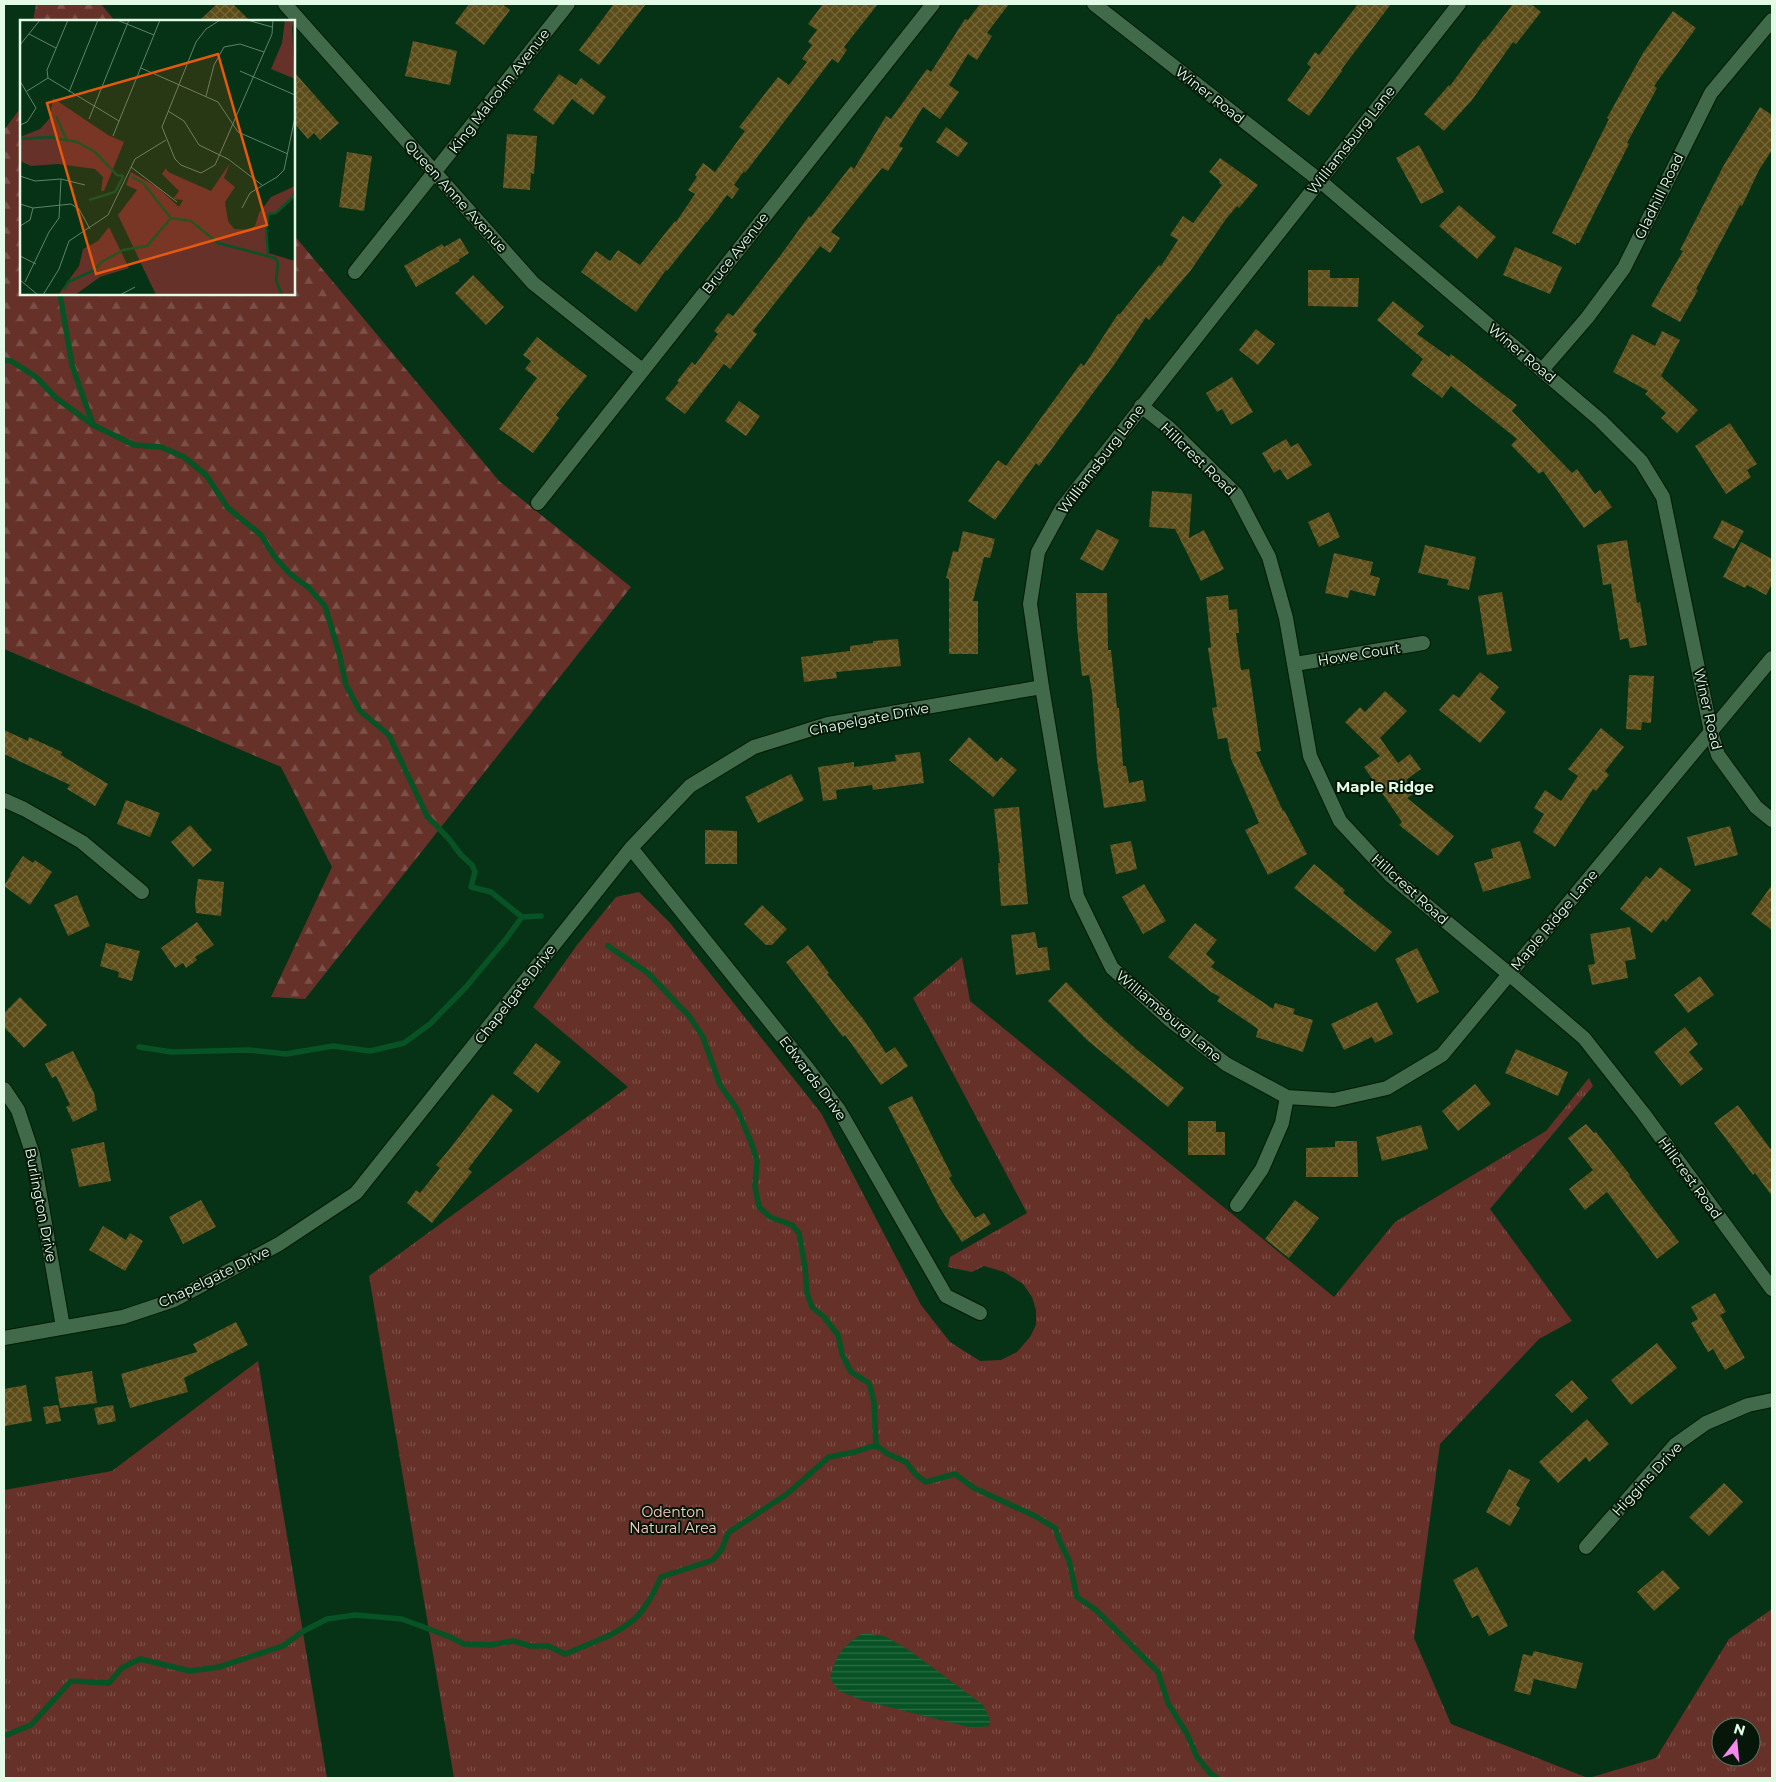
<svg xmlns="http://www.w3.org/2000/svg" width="1776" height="1782" viewBox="0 0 1776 1782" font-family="Montserrat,sans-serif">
  <defs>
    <pattern id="forest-firs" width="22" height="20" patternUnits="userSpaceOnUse" patternTransform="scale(1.25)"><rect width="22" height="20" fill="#653129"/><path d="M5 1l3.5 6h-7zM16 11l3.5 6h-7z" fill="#7b5048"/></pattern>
    <pattern id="park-tufts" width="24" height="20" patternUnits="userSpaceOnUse" patternTransform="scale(1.25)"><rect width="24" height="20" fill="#653129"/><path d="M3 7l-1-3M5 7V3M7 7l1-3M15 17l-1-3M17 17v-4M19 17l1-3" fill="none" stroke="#7b5048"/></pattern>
    <pattern id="water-rules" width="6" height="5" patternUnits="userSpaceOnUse" patternTransform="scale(1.25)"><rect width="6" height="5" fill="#075325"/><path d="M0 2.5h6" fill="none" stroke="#2b6d45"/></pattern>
    <pattern id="building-cross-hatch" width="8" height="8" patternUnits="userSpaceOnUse" patternTransform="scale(1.25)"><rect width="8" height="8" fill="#5c4c19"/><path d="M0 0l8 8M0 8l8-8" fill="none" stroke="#73673a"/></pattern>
  </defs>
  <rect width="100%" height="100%" fill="#063316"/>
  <path fill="url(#forest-firs)" d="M36,4H101L115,21H33Z
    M21,94V294H294V235L499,481L631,587L305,999L271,997L332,867L281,767L4,649V130L19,110Z"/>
  <path fill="url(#park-tufts)" fill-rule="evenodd" d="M639,892L670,923L821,1113L921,1305L950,1342L980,1361L1001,1360L1017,1352L1030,1337L1036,1325V1310L1032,1297L1023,1284L1004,1272L984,1266L972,1272L948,1267L950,1257L1027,1213L913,998L962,957L970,1001L1334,1297L1395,1222L1546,1131L1589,1078L1593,1086L1490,1209L1572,1321L1539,1339L1440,1444L1414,1638L1451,1724L1588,1778H454L369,1276L628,1087L533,1007L577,945L616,897Z
    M258,1361L327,1778H4V1490L112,1471Z
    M1772,1609V1778H1589L1656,1758L1729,1639ZM1721,1727H1751V1757H1721Z"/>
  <path fill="url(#water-rules)" d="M863,1633L884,1636L909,1650L983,1705L990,1719V1726L972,1728L861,1700L839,1691L830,1678C837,1653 842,1647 863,1633Z"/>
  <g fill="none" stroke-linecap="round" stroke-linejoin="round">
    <path stroke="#075325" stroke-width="5.5" d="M60,294L72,365L93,425
      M4,360L11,361L36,377L56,398L93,425L134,445L161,447L184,457L206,475L228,508L261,535L274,556L289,573L309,588L325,606L339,653L346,685L360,711L389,735L427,816L449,839L461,855L472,865L475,872L471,887L491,892L522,917L541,916
      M608,946L648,973L689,1016L703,1037L720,1085L737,1109L751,1142L757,1161L755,1187L759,1207L770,1217L792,1225L799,1233L805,1267L807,1293L812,1307L824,1317L838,1335L842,1354L851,1372L869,1383L874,1402L876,1445L888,1454L906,1462L916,1475L926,1482L955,1474L974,1488L1035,1516L1055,1528L1060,1542L1069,1560L1077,1597L1096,1610L1158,1672L1168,1703L1187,1734L1197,1757L1211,1774L1217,1778
      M139,1047L172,1052L249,1050L286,1054L333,1046L370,1051L404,1043L430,1024L466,987L506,939L522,917
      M4,1736L31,1725L71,1681L109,1683L122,1668L140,1659L190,1671L219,1667L283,1646L302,1632L327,1619L355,1615L402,1619L450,1637L464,1644L490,1645L513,1641L531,1646H548L565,1654C590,1643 625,1633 642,1611C650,1600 656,1589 661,1577L713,1560L722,1549L728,1533L787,1494L829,1457L855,1452L876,1445"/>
  </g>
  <path fill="url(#building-cross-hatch)" d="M217,4H233L250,21H199Z
    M469,4H502L510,10L484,45L455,23Z
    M614,4H646L599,65L579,50Z
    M823,4H878L844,47L847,50L838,63L832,59L745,173L744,171L734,185L739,189L732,199L727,195L707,222H706L667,271L666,270L636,312L581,272L596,251L610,261L618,250L640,265L675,221L676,222L695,194L688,190L697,177L695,175L703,163L715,172L745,131L739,127L778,77L789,85L807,62L802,59L812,45L808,42L817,30L808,24Z
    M980,4H1009L987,33L992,36L977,60L968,54L949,85L959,92L940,119L923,107L899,146L903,148L888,171L882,168L831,232L840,238L830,253L820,246L753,331L757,334L730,369L724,364L685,414L665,399L679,382L677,381L692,362L695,365L718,334L714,331L728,313L733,316L780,256L809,216L811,217L851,166L854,169L886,116L891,119L927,69L931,72L965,19L968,20Z
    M1358,4H1391L1341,70L1342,71L1309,116L1287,100L1311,67L1307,64L1315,52L1319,55Z
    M1513,4H1531L1541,12L1516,44L1513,42L1472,100L1444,131L1424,114L1449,85L1450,86L1484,39L1485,40Z
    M1673,11L1696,28L1654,86L1657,88L1627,143L1629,144L1579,243H1576V245L1552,233L1609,119L1607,118L1643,53Z
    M413,41L457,51L450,85L405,76Z
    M294,72L339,123L320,140L314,133L308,139L294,123Z
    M559,74L576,85L581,78L606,97L593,115L572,99L553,125L533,110Z
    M1760,107L1772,115V150L1759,170L1742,206L1740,205L1696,289L1698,290L1680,322L1651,306L1683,251L1680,250L1725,163Z
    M946,127L968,143L958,157L936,142Z
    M507,134L537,136L534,174L531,173L530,190L503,188Z
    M1419,145L1444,192L1421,204L1396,158Z
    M347,152L372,156L364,211L339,207Z
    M1220,158L1258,185L1239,208L1237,206L1226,219L1191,270L1149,320L1146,317L1116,362L1039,466L1036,463L995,520L968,501L998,460L1006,466L1081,363L1084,366L1118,314H1120L1159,265L1161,266L1178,240L1170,235L1183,216L1193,223L1222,185L1219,183L1220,181L1209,172Z
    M1459,205L1496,237L1477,259L1439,226Z
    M460,238L469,253L458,260L460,261L416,287L404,266L442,244L444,247Z
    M1515,247L1562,267L1550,294L1503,275Z
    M1308,270H1330V278H1359L1358,307L1308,306Z
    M473,275L504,307L486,325L455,293Z
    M1393,301L1424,326L1417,334L1449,357L1451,354L1517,405L1512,411L1572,473L1577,469L1595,494L1600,490L1612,507L1584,528L1543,471L1539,474L1511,445L1517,439L1451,386L1442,398L1411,375L1423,359L1377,320Z
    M1256,329L1275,344L1258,365L1239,350Z
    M1662,331L1680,340L1661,376L1698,410L1677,433L1661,418L1666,413L1645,394L1648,391L1613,372L1632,334L1655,346Z
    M537,337L587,376L556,415L559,418L533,453L499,429L537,378L525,369L531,361L523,355Z
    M1232,377L1253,412L1231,425L1222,409L1217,412L1206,393Z
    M739,401L760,416L746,436L725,421Z
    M1730,423L1757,464L1747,470L1751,477L1726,494L1695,446Z
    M1286,439L1291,447L1298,443L1312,465L1287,480L1280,469L1274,473L1262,453Z
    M1152,491L1192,494L1189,538L1204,530L1224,569L1201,581L1175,529L1149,527Z
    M1329,512L1340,537L1319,547L1308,522Z
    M1722,520L1744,531L1734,549L1713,538Z
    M1097,529L1119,540L1103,571L1080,559Z
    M963,531L995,539L990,558L984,557L973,601H978V654H949V579L946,578L953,551L958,552Z
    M1627,540L1637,603L1640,602L1647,645L1630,648L1628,638L1620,640L1611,584L1603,585L1597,545Z
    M1741,542L1772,559V584L1766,595L1747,585L1745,588L1723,577Z
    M1425,545L1476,557L1469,590L1447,585L1449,580L1418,573Z
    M1334,553L1373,562L1370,575L1380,578L1375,596L1350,590L1348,598L1325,593Z
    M1502,592L1512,651L1487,655L1478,596Z
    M1076,593H1107L1108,650H1111L1117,708H1119L1123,766H1126L1129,783L1143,780L1146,801L1104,808L1097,760L1092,692L1089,675L1082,676L1077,627Z
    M1228,595L1229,610L1237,609L1239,633H1236L1241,670L1249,669L1261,751L1256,752L1283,811L1284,810L1307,854L1268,875L1245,830L1259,823L1231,759L1227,738L1218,739L1212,708L1217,707L1208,648L1211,647L1206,597Z
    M898,639L901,666L836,672L837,678L804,682L801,657L850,651V646L873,643V641Z
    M1480,672L1499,687L1490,699L1506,712L1480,743L1439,710L1453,694L1459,698Z
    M1629,675L1654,676L1651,723L1642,722L1641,730L1626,729Z
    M1385,691L1407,711L1380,738L1398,763L1410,754L1421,769L1406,780L1415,793L1407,798L1454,836L1438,856L1399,825L1402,822L1364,767L1380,756L1345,722L1360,707L1365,712Z
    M1601,728L1624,747L1605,771L1609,775L1596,791L1593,789L1555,847L1533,832L1544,814L1534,808L1545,790L1561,801L1578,776L1568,769Z
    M4,730L28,741L29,737L62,752L61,755L108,784L95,806L67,789L70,785L4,754Z
    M969,737L997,762L1001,757L1017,770L993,797L949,760Z
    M920,752L924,783L873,790L872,785L836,790L837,799L823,801L818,767L854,762V767L896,761L895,755Z
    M791,774L804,800L758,823L745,797Z
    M126,800L160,813L150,837L117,824Z
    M1019,807L1028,904L1001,906L998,863H1000L994,809Z
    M190,825L212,850L193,867L171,842Z
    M1730,826L1738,855L1695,866L1687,837Z
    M705,830L737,831V864H705Z
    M1131,841L1137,869L1116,874L1110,845Z
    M1520,841L1531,878L1483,892L1474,863L1493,858L1491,849Z
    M23,856L33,863L35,860L52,872L30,905L4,886L11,875L10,874Z
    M1314,864L1345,890L1343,893L1392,932L1375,952L1294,888Z
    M1660,867L1691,890L1666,922L1663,919L1652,933L1620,909L1646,876L1650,879Z
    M198,879L224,882L221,916L196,913L195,902Z
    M1144,884L1166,921L1143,934L1122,897Z
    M1772,885V930L1751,914Z
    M77,895L90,926L68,936L54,905Z
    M762,905L787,929L772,945H766L744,924Z
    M197,922L214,945L195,957L197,960L186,968L183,963L175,968L161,948Z
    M1195,923L1217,940L1206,954L1215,962L1211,967L1273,1009L1275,1003L1295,1009L1293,1014L1313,1020L1303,1052L1256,1037L1258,1029L1217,1001L1220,997L1211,992L1168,957Z
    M1630,927L1636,959L1625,961L1628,978L1592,985L1588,965L1595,964L1590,934Z
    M1035,932L1038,948L1047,947L1050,970L1016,975L1011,935Z
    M106,943L140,951L132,981L118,977L119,972L100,966Z
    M808,945L829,973L827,974L864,1020L886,1053L895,1047L908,1066L881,1085L845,1035L843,1037L786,962Z
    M1417,948L1439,992L1417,1003L1395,959Z
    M1700,976L1714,995L1688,1013L1674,995Z
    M1066,982L1105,1021L1136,1049L1184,1088L1168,1107L1087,1040L1048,1001Z
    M20,997L47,1025L24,1048L4,1027V1013Z
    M1377,1002L1393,1034L1375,1043L1372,1037L1344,1050L1331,1024Z
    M1685,1027L1698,1044L1689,1052L1703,1069L1681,1086L1654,1052Z
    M536,1043L561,1062L538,1093L513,1073Z
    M1516,1049L1568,1072L1558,1096L1505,1073Z
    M73,1051L94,1093L97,1110L73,1122L66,1107L70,1105L56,1076L52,1078L45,1064Z
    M1475,1084L1491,1104L1458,1131L1442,1111Z
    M492,1094L513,1110L468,1169L472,1172L432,1223L407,1203L416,1190L420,1193L440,1168L436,1165L448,1151Z
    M912,1096L952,1176L949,1178L975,1218L984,1213L991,1224L962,1242L940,1208L888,1107Z
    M1738,1105L1772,1151V1196L1755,1173L1753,1175L1714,1123Z
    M1188,1121H1216V1132H1225V1155H1188Z
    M1586,1124L1594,1133L1596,1132L1630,1175L1629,1176L1679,1242L1657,1259L1607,1192L1585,1210L1569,1189L1593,1170L1568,1138Z
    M1421,1125L1428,1149L1382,1161L1376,1137Z
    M1335,1141H1357L1358,1177H1306V1148L1335,1147Z
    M104,1142L111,1181L79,1187L71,1149Z
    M201,1200L216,1227L183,1244L169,1217Z
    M1295,1200L1319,1218L1289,1258L1265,1239Z
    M103,1226L126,1240L130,1233L143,1241L125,1271L89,1250Z
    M1715,1293L1726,1312L1720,1315L1745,1358L1725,1370L1713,1349L1708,1352L1691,1323L1698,1319L1691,1307Z
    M236,1322L248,1345L184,1378L188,1392L130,1408L121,1374L197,1352L193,1344Z
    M1657,1343L1677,1368L1631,1405L1611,1380Z
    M92,1371L97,1403L60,1408L55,1377Z
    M1572,1380L1588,1398L1572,1413L1555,1395Z
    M26,1385L32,1421L5,1426L4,1389Z
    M58,1405L61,1421L46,1424L43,1407Z
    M113,1405L116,1421L98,1425L94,1408Z
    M1587,1419L1609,1444L1589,1462L1586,1457L1558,1483L1539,1462Z
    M1509,1469L1530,1480L1516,1505L1520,1508L1510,1526L1486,1512Z
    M1724,1483L1743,1502L1709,1536L1689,1517Z
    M1477,1567L1508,1626L1489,1636L1478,1615L1472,1618L1453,1580Z
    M1663,1570L1680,1588L1654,1611L1637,1592Z
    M1534,1651L1583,1663L1576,1689L1534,1679L1530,1695L1514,1691L1523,1654L1532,1656Z"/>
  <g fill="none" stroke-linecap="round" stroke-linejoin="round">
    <defs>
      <path id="minor" d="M285,4L533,283L642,370
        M1094,4L1319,180L1600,420L1641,461L1663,497L1711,732L1718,755L1756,807L1772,820
        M1459,4L1062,508L1038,552L1030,604L1042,687L1077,896L1112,968L1170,1020L1226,1064L1287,1097L1334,1100L1387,1088L1442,1055L1772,658
        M355,272L568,4
        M1542,370L1587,318L1624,268L1711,93L1772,20
        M1141,406L1169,428L1236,494L1269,557L1286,618L1310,756L1340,821L1390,875L1509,974L1584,1038L1643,1113L1772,1289
        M538,503L933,4
        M1295,664L1423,643
        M4,800L24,809L82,842L142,892
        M631,848L808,1069L839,1110L946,1296L980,1313
        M4,1089L18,1110L33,1155L63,1327
        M1237,1205L1262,1169L1282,1123L1287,1097
        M4,1338L123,1317L174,1300L279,1244L356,1193L631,848L690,786L754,747L828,724L1042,687
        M1586,1547L1675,1445L1706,1423L1748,1405L1772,1400"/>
    </defs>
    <use href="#minor" stroke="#001904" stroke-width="16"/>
    <use href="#minor" stroke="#406a49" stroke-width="14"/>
  </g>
  <g text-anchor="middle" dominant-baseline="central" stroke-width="4" stroke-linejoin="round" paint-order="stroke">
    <g font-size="14" fill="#e3fae7" stroke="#06170a">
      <text transform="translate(499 91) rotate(-52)">King Malcolm Avenue</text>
      <text transform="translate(1210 95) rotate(38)">Winer Road</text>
      <text transform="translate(1351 140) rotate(-52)">Williamsburg Lane</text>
      <text transform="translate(456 196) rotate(48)">Queen Anne Avenue</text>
      <text transform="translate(1659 196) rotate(-64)">Gladhill Road</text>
      <text transform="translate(735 253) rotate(-52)">Bruce Avenue</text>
      <text transform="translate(1522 353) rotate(40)">Winer Road</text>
      <text transform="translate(1101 459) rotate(-53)">Williamsburg Lane</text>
      <text transform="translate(1198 459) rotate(44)">Hillcrest Road</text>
      <text transform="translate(1359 654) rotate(-9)">Howe Court</text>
      <text transform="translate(1708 709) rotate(77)">Winer Road</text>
      <text transform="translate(869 719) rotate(-11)">Chapelgate Drive</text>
      <text transform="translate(1410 889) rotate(42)">Hillcrest Road</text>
      <text transform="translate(1554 920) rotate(-50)">Maple Ridge Lane</text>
      <text transform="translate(515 994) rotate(-52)">Chapelgate Drive</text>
      <text transform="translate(1169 1016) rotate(40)">Williamsburg Lane</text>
      <text transform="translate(813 1078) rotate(53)">Edwards Drive</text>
      <text transform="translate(1690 1178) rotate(54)">Hillcrest Road</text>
      <text transform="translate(41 1205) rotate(79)">Burlington Drive</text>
      <text transform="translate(214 1277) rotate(-26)">Chapelgate Drive</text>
      <text transform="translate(1647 1479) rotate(-47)">Higgins Drive</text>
    </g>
    <g font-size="14" fill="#f9ccc4" stroke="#06170a">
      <text x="673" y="1512">Odenton<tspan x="673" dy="16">Natural Area</tspan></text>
    </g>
    <g font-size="15" font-weight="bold" fill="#e3fae7" stroke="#06170a">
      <text x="1385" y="786">Maple Ridge</text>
    </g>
  </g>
  <g transform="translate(20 20)">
    <rect width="275" height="275" fill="#063316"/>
    <path d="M33,78L88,115L104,122L84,171H81L83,157L75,149L38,144L11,146L0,141V117L20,109L30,98Z" fill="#653129"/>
    <path d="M265,0H275L272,7L275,59L251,49L262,23ZM210,143L204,158L215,167L205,182L208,201L214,209L229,210L235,206L239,193L251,177L275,166L271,181L255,194L250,193L246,208L248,233L275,241V275H136L98,195L117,170L106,165L111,152L137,167L159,187L163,180L153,179L159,171L142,154L146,148L148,152L191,171ZM89,207L109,248L80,257L55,275H38L59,246L63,229L78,221Z" fill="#653129"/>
    <path fill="none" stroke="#075325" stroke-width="2.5" d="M274,0L275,32M36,96L47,121M0,119L30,117L57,122L75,132L97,155L104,156M112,157L123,163L151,198L171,201L198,223L255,238L258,243L256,260L262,275M69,180L95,172L103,157M248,234L246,208L249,194L256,193L275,175M44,270L48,262L75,250L80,243L103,230L127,226L151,198"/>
    <path fill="none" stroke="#5e836a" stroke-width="1" d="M48,0L27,50L28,58L99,101M97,0L134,15M227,0L252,7M9,14L36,28M0,25L20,0M121,48L198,82L218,112L268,134M220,51L275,75M0,61L16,88L7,102L0,105M7,71L28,58M49,72L78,0M186,76L194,45L204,27L220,24L244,32M148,91L164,101L179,125L208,139L242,165M69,99L109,0M93,116L140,0M111,147L157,182M181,153L161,145L155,139L142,107L176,22L186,9L200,0M181,153L195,145L252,14L253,0M0,156L15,161L41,159L65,165M0,184L13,188L51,184L59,189L70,209M222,188L230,173L257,157L264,150L275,97M0,206L10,200L13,188M0,236L16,244M0,260L18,275M5,262L29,212L39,198L41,159M23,275L39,249L49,221L88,195L115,139L146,120M100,275L115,267"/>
    <path fill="#e8590c" fill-opacity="0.15" stroke="#e8590c" stroke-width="2.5" d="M198,34L247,205L76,254L27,83Z"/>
    <rect width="275" height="275" fill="none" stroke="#e3fae7" stroke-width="2.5"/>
  </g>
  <rect width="1776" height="1782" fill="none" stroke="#e3fae7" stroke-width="10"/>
  <g transform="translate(1736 1742) rotate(16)"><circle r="24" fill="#06170a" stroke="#5e7262"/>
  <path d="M0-4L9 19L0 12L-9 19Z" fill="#f688ed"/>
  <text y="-8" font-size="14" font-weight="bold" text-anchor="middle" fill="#e3fae7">N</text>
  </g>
</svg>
